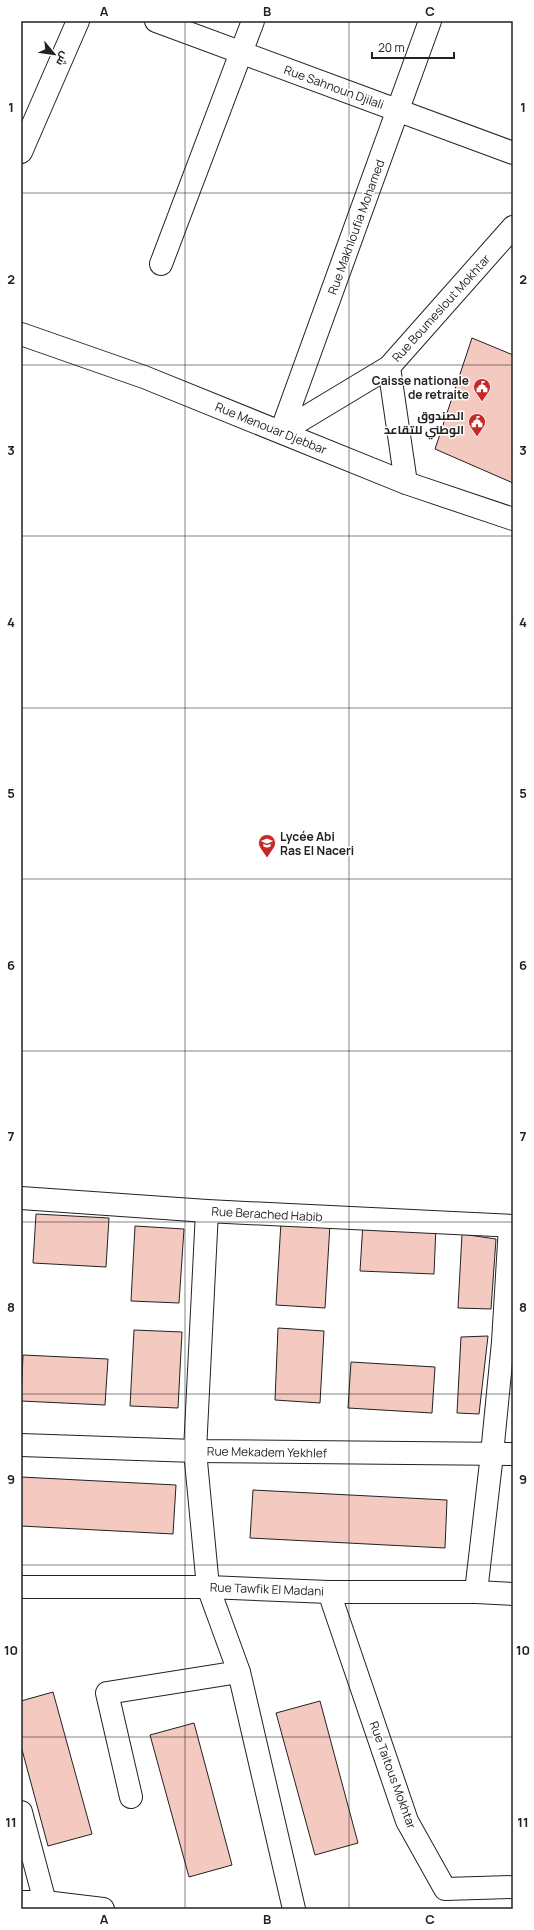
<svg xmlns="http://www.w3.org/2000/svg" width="534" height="1930" viewBox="0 0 534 1930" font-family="Manrope,Cairo,sans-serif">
  <rect width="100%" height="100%" fill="#fff"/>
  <path fill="#f3c9c0" stroke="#222" d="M472,338L513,355V483L435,449Z
    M36,1214L109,1218L106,1267L33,1263Z
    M281,1222L330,1224L325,1308L276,1305Z
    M363,1222L436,1226L434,1274L360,1271Z
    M135,1226L184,1229L179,1303L131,1301Z
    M462,1234L496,1239L491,1309L458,1308Z
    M278,1328L324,1331L320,1403L275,1400Z
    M134,1330L182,1332L178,1408L130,1406Z
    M488,1336L479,1414L457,1413L461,1337Z
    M23,1355L108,1359L105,1405L21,1401Z
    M351,1362L435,1367L432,1413L348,1408Z
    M21,1477L176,1485L173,1534L21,1526Z
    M253,1490L447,1500L445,1548L250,1538Z
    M53,1692L92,1834L48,1846L21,1746V1701Z
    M320,1701L358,1843L315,1855L276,1713Z
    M194,1723L232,1865L189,1877L150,1735Z"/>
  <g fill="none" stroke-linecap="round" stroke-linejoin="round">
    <defs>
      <path id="minor" d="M156,21L513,153
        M21,152L78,21
        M161,264L253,21
        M21,334L144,377L406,483L513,519
        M389,367L406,483
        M281,432L430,21
        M281,432L389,367L513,227
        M21,1198L207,1211L513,1226
        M207,1211L195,1451L208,1587L239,1672L294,1909
        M503,1342L510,1226
        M21,1587H208L329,1592H476L513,1594
        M329,1592L407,1821L445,1889L513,1887
        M476,1592L492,1454L503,1342H513
        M131,1797L107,1693L239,1672
        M21,1812L45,1902
        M21,1902H45L103,1909"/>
      <path id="major" d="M21,1445L195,1451L513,1454"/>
    </defs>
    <use href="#minor" stroke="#222" stroke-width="24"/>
    <use href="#major" stroke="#222" stroke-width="24"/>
    <use href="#minor" stroke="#fff" stroke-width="22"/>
    <use href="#major" stroke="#fff" stroke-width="22"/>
  </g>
  <path fill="none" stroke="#222" stroke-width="1" stroke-opacity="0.55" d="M185,21V1909M349,21V1909M21,193H513M21,365H513M21,536H513M21,708H513M21,879H513M21,1051H513M21,1222H513M21,1394H513M21,1565H513M21,1737H513"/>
  <defs>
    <symbol id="civic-pin" viewBox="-11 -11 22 30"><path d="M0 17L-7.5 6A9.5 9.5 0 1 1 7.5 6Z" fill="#c62828" stroke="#fff"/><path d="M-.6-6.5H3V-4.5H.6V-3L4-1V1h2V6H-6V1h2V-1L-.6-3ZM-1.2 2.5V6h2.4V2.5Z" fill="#fff"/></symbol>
    <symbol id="school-pin" viewBox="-11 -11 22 30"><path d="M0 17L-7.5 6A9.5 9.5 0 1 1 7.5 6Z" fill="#c62828" stroke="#fff"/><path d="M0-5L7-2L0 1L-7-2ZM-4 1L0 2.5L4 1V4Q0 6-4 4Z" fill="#fff"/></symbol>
  </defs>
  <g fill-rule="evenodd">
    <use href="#civic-pin" x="472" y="377" width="20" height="27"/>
    <use href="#civic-pin" x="467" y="412" width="20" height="27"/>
    <use href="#school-pin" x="257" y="833" width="20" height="27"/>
  </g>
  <g text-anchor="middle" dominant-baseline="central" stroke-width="3" stroke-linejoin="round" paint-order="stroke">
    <g font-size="12" fill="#222" stroke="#fff">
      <text transform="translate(334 87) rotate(20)">Rue Sahnoun Djilali</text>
      <text transform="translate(356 227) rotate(-70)">Rue Makhloufia Mohamed</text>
      <text transform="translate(441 308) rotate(-48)">Rue Boumeslout Mokhtar</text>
      <text transform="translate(271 428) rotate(22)">Rue Menouar Djebbar</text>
      <text transform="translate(267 1214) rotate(3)">Rue Berached Habib</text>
      <text transform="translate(267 1452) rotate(1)">Rue Mekadem Yekhlef</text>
      <text transform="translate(267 1589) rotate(2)">Rue Tawfik El Madani</text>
      <text transform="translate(393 1775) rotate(70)">Rue Taitous Mokhtar</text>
    </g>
    <g font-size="12" font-weight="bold" fill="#222" stroke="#fff" text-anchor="end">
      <text x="469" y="380">Caisse nationale<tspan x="469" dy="14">de retraite</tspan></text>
      <text x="464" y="415">الصندوق<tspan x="464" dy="14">الوطني للتقاعد</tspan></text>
      <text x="280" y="836" text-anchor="start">Lycée Abi<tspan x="280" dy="14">Ras El Naceri</tspan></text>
    </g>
  </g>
  <rect width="534" height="1930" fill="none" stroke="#ffffff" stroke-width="44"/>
  <g transform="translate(54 54) rotate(119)" stroke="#ffffff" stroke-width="3" paint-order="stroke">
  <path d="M0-3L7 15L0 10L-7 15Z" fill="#222222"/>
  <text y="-6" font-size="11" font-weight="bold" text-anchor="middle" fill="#222222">ش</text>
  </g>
  <path d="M372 52v6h82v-6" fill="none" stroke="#222222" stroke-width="2"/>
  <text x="378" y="52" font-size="12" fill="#222222" stroke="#ffffff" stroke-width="3" paint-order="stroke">20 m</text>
  <rect x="22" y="22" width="490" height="1886" fill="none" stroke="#222" stroke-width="1.5"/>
  <g font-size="13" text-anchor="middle" font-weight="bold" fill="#222">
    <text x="104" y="16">A</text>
    <text x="267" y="16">B</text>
    <text x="430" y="16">C</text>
    <text x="11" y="112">1</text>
    <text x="523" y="112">1</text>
    <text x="11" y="284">2</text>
    <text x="523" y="284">2</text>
    <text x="11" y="455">3</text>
    <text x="523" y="455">3</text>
    <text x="11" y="627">4</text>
    <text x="523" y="627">4</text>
    <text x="11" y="798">5</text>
    <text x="523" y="798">5</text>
    <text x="11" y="970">6</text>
    <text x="523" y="970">6</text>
    <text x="11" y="1141">7</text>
    <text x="523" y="1141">7</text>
    <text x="11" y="1312">8</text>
    <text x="523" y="1312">8</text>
    <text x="11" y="1484">9</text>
    <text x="523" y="1484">9</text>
    <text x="11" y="1655">10</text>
    <text x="523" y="1655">10</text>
    <text x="11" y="1827">11</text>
    <text x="523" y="1827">11</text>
    <text x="104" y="1924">A</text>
    <text x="267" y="1924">B</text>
    <text x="430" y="1924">C</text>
  </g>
</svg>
